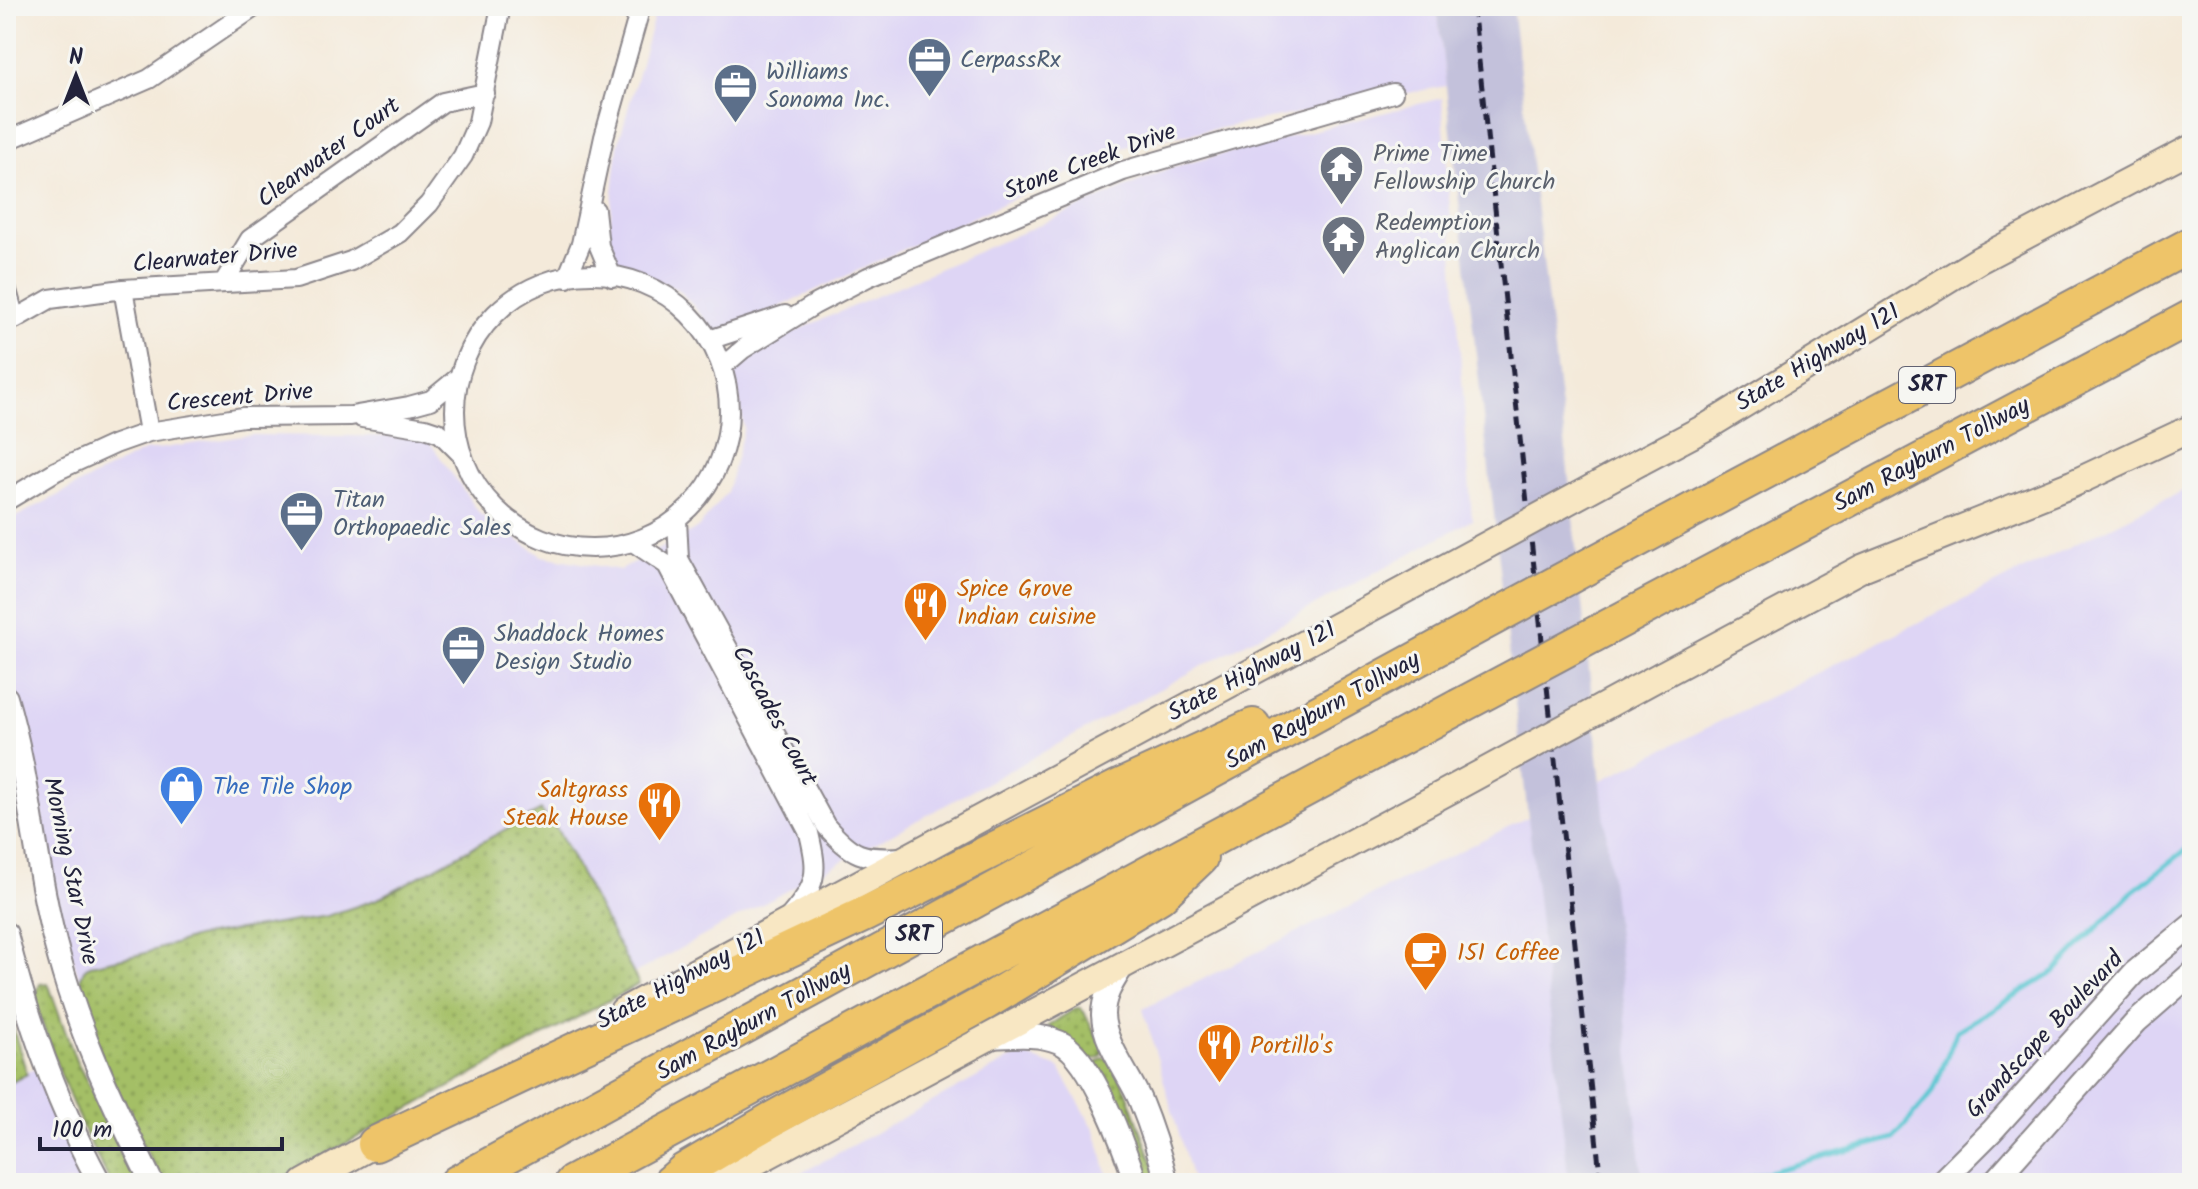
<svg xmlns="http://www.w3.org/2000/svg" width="2198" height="1189" viewBox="0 0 2198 1189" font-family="Kalam,sans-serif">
  <defs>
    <pattern id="grass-dots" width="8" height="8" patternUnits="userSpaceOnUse" patternTransform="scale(2)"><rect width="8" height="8" fill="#a4bf66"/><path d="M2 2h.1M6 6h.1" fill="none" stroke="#859b55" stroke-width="1.8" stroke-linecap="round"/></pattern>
  </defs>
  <rect width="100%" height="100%" fill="#f6f6f2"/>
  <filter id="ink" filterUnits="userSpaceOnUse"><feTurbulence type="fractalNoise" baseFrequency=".0125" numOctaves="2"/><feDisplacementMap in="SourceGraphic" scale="16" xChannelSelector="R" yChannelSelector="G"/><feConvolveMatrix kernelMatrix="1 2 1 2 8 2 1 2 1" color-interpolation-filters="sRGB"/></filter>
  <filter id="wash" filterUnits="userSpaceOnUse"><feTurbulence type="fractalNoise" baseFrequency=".006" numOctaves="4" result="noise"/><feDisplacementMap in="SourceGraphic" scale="32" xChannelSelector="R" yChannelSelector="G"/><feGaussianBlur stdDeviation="1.8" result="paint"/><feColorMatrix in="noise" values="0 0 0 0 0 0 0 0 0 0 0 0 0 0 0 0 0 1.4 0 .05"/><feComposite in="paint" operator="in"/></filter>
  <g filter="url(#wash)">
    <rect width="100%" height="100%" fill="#f4eada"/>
    <path fill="#ded5f5" d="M657,6H1437L1446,86L1129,145L719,335L679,290L612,262L609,232L618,145Z
      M1442,98L1472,520L247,1183L96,1032L59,914L27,733L6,657V522L144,451L251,435L426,437L480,514L542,556L620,570L698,528L727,492L744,428L732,359L1172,167Z
      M2192,486V1183H1193L1143,1009Z
      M1020,1054L1059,1068L1095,1130L1110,1183H783Z
      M35,1068L91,1183H6V1081Z"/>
    <path fill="#c3c1db" d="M1437,6H1512L1565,442L1643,1183H1569Z"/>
    <path fill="url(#grass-dots)" stroke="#637050" stroke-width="2" d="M541,810L549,823L553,822L639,984L273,1183H163L128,1117L93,1035L78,985L84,970L90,965L142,954L196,937L327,916L378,899Z
      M48,983L76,1061L142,1183H111C78,1125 55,1062 34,999L40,984Z
      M6,1005L27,1074L6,1085Z
      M1076,1008H1080L1084,1012L1104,1050C1102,1057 1097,1060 1089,1059L1048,1026Z
      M1104,1058L1110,1059L1127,1092L1160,1183H1150C1138,1141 1119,1105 1094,1068L1097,1063Z"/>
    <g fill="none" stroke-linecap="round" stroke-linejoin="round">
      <path stroke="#5bc7d2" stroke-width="5" d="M1729,1183L1894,1138L1933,1092L1957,1031L2054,972L2131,893L2192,845"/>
    </g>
  </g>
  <g filter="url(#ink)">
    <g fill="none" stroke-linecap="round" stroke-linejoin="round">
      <defs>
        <path id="minor" d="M6,141L149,79L256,6
          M595,210L599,246L612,277
          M455 411a137 137 0 1 1 274 0a137 137 0 1 1-274 0Z
          M567,278L581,244L604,137L641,6
          M224,282L250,239L443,102L485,93
          M6,287L15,319L50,299L123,289L296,279L351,261L400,233L429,204L463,156L478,122L501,6
          M123,289L149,432
          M709,340L785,315
          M722,367L743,349L814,305L868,277L1123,171L1393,93
          M362,418L425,428L440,433L461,454
          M6,501L56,471L115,444L149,432L243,417L351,416L409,406L431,400L459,377
          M677,520L679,559L826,826C853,857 862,859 903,857
          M633,542L667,565L809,833C819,875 817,884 789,917"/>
        <path id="tertiary" d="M6,698C31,782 35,872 59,957C80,1036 116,1110 152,1183
          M6,934C28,1021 57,1105 100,1183
          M1124,964C1114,980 1103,995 1103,1015C1104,1044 1129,1074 1140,1100C1151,1127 1160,1155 1167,1183
          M991,1037C1012,1036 1039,1033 1059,1042C1092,1056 1125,1150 1136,1183
          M1940,1183L1992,1131L2134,973L2192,925
          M1993,1183L2136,1022L2192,973"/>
        <path id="secondary" d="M1640,462L1708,426L1979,260L2192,148
          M1662,675L1862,568L2072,484L2192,428
          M623,1011L1430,576
          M304,1183L391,1135
          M716,1183L1454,788"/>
        <path id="motorway" d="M1661,527L2192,244
          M1672,593L2192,317
          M375,1144L867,913L1119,787L1253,726
          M457,1183L1452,640
          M572,1183L1458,707
          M670,1183L684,1171L771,1120L986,1002L1160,896L1200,858"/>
      </defs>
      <use href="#minor" stroke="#8b868a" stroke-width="22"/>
      <use href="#tertiary" stroke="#8b868a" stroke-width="26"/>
      <use href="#secondary" stroke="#8b868a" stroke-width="30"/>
      <use href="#motorway" stroke="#8b868a" stroke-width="38"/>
      <use href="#minor" stroke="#fff" stroke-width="18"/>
      <use href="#tertiary" stroke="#fff" stroke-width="22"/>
      <use href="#secondary" stroke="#f8e7c3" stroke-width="26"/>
      <use href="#motorway" stroke="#eec469" stroke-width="34"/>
      <path stroke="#22223b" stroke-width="5" stroke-dasharray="12 6" stroke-linecap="butt" d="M1473,6L1601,1183"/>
      <defs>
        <path id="secondary-bridge" d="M1430,576L1640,462
          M1454,788L1662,675"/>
        <path id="motorway-bridge" d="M1452,640L1661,527
          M1458,707L1672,593"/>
      </defs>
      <use href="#secondary-bridge" stroke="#8b868a" stroke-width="30" stroke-linecap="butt"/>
      <use href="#motorway-bridge" stroke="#8b868a" stroke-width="38" stroke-linecap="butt"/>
      <use href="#secondary-bridge" stroke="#f8e7c3" stroke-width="26"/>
      <use href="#motorway-bridge" stroke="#eec469" stroke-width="34"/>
    </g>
  </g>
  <defs>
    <symbol id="office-pin" viewBox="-11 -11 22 30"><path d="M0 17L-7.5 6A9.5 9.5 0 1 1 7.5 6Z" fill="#5c6f8a" stroke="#f6f6f2"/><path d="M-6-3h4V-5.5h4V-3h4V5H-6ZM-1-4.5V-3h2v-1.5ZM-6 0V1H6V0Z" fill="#fff"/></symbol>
    <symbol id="temple-pin" viewBox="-11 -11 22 30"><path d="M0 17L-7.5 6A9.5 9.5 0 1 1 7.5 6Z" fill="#6b7280" stroke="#f6f6f2"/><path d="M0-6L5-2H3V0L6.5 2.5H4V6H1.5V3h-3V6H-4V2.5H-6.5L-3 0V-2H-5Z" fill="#fff"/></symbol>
    <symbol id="restaurant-pin" viewBox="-11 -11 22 30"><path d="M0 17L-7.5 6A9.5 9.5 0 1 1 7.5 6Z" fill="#e8710a" stroke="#f6f6f2"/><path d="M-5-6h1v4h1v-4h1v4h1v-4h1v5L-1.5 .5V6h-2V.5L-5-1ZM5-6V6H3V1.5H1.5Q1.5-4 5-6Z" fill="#fff"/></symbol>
    <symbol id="shop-pin" viewBox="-11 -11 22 30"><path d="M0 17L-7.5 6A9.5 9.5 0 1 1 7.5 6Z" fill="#3f7fe0" stroke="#f6f6f2"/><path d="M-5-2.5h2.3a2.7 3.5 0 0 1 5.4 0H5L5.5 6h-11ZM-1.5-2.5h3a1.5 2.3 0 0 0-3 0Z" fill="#fff"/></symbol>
    <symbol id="cafe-pin" viewBox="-11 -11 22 30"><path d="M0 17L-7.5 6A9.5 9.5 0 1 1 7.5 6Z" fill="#e8710a" stroke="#f6f6f2"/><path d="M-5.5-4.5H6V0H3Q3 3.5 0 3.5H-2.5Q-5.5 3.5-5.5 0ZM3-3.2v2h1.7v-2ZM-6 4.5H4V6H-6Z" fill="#fff"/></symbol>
  </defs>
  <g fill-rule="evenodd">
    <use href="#office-pin" x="904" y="34" width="51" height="69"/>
    <use href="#office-pin" x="710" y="60" width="51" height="69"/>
    <use href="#temple-pin" x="1316" y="142" width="51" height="69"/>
    <use href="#temple-pin" x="1318" y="212" width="51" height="69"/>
    <use href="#office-pin" x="276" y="488" width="51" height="69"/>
    <use href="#restaurant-pin" x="900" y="578" width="51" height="69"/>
    <use href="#office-pin" x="438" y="622" width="51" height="69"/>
    <use href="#shop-pin" x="156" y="762" width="51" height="69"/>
    <use href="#restaurant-pin" x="634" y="778" width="51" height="69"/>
    <use href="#cafe-pin" x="1400" y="928" width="51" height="69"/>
    <use href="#restaurant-pin" x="1194" y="1020" width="51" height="69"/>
  </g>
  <g text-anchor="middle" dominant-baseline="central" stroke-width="6" stroke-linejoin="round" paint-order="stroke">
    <g fill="#f6f6f2" stroke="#626272" stroke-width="2">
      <rect x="1899" y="367" width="56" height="36" rx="6"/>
      <rect x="886" y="917" width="56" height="36" rx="6"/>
    </g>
    <g font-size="22" font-weight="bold" fill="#22223b">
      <text x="1927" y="385">SRT</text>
      <text x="914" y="935">SRT</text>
    </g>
    <g font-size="24" fill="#4e5e75" stroke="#f6f6f2" text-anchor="start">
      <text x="960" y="60">CerpassRx</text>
      <text x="766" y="72">Williams<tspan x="766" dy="28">Sonoma Inc.</tspan></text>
      <text x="333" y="500">Titan<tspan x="333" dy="28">Orthopaedic Sales</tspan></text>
      <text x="494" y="634">Shaddock Homes<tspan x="494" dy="28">Design Studio</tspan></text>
    </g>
    <g font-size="24" fill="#22223b" stroke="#f6f6f2">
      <text transform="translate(329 153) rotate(-36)">Clearwater Court</text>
      <text transform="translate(1090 162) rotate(-20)">Stone Creek Drive</text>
      <text transform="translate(215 258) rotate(-5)">Clearwater Drive</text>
      <text transform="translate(1818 358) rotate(-31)">State Highway 121</text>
      <text transform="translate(240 398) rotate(-5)">Crescent Drive</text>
      <text transform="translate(1932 455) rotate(-28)">Sam Rayburn Tollway</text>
      <text transform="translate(1252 672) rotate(-28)">State Highway 121</text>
      <text transform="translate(1323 711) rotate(-29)">Sam Rayburn Tollway</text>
      <text transform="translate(774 716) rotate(62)">Cascades Court</text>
      <text transform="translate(70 871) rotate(78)">Morning Star Drive</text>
      <text transform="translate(681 980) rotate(-28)">State Highway 121</text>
      <text transform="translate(754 1022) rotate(-29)">Sam Rayburn Tollway</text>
      <text transform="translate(2045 1035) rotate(-47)">Grandscape Boulevard</text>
    </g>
    <g font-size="24" fill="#5b616d" stroke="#f6f6f2" text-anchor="start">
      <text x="1373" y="154">Prime Time<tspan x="1373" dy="28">Fellowship Church</tspan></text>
      <text x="1375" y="223">Redemption<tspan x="1375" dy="28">Anglican Church</tspan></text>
    </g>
    <g font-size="24" fill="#c56008" stroke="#f6f6f2" text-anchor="start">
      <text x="957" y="589">Spice Grove<tspan x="957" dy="28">Indian cuisine</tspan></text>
      <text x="628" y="790" text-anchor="end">Saltgrass<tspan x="628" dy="28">Steak House</tspan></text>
      <text x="1457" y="953">151 Coffee</text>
      <text x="1250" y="1046">Portillo's</text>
    </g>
    <g font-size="24" fill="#366cbe" stroke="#f6f6f2" text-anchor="start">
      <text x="213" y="787">The Tile Shop</text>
    </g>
  </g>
  <rect width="2198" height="1189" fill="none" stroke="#f6f6f2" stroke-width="32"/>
  <g transform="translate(76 76)" stroke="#f6f6f2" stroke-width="6" paint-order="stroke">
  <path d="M0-6L14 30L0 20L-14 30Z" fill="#22223b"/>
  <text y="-12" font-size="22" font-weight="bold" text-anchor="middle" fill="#22223b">N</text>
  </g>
  <path d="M40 1137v12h242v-12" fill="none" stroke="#22223b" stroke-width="4"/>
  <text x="52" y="1137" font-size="24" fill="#22223b" stroke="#f6f6f2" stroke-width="6" paint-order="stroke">100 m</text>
</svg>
